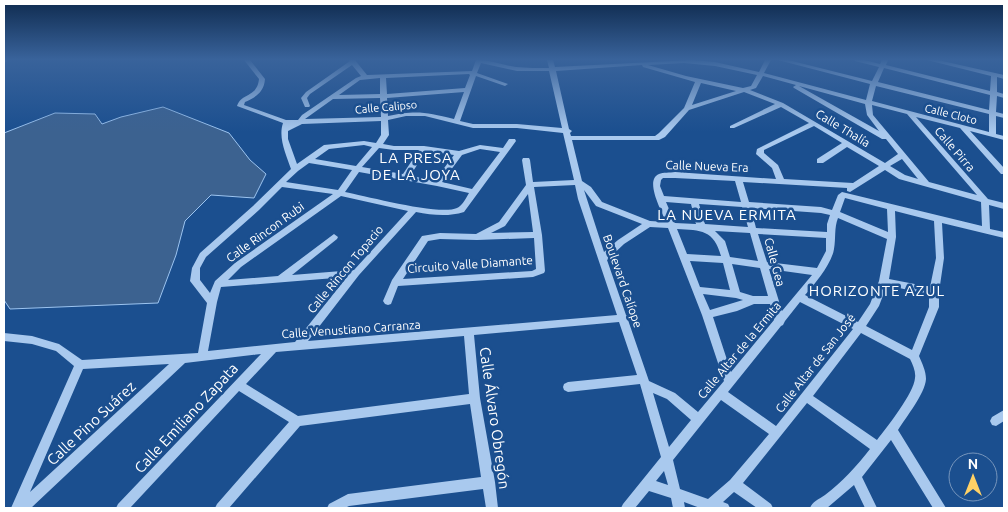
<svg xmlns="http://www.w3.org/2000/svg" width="1008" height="512" viewBox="0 0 1008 512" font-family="Ubuntu,sans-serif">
  <rect width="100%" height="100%" fill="#1b4f8f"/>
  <path fill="#3c6290" stroke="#9cc4f0" d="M163,107L229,133L250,160L266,174L254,198L211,195L185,221L176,255L158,303L10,309L4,300V133L55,113L95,114L102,124L121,117Z"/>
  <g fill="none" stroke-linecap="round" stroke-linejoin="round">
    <path fill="#a9c9ee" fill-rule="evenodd" d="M4,60H7V61L4,63Z
      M244,60H250L265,79C264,92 256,97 245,102L244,105L286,120H298L302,115L356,78L361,76L352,65L310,94L307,98L310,106L309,107H305L301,98L306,92L350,61L349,60H355L367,75L472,71L476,60C490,60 503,65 516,67C527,68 538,68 549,68L547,60H553L555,67L692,60L715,62L759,72L765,60H771L764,73L866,100L870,84L778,60H788L872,81L879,67L855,61L854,60H864L880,64L882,60H888L886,65L990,91L991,76L927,60H938L1004,75V79L997,77V92L1004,94V98L997,96L996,112L1004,114V118L996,116V134L1004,136V140L970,131L1004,168V174H1001L960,128L916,117L988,199L1004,203V209L989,205L990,229L1004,232V238L942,223L944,258L939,292V307L919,356C922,363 926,371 926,379C925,394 906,417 898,430L946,508H933L891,440L862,477L877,508H865L854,485L827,508H810C812,502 819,499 825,495C842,482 857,466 870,449L807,403L743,483L771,504L773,508H757L734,492L723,502L728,504L730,508H700L684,502L685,508H673L671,498L649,491L635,508H621L623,504L661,457L640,384L568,392L564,390L563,387L564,384L568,382L637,375L619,322L474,335L480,398L495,482L498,508H486L483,489L349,506L345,508H327L329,504L348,494L481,477L470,404L300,426L229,508H215L217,504L289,422L239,391L130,508H116L118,504L261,354L185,363L31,508H11L74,366L56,351L32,344L4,341V333L32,336L59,344L82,360L198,353L207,303L190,281L192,268L200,253L253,206L291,169C286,154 278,138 283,123L237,106C242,92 257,98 259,79ZM481,63L517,71H549L562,128L517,124H473L460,121L476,76L505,86L508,84L477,73ZM684,63L715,66L757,75L751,86L743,88L686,76L648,65ZM642,65L643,67L695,82L684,108L659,133L655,136H571L570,133L572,131L569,129L556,71ZM884,68L990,95L989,110L878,82ZM469,74L470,75L465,88L387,94L386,78ZM763,76L796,85L793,87L794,88L882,139H886L898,154L885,163L783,103L750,90L756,88ZM380,78V94L339,95L360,80ZM701,83L736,91L692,105ZM799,86L865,104L867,115L879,131ZM876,86L989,114V132L872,101ZM464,92L454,119C426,112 416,110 388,116L387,98ZM744,92L775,104L730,126V128H734L781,107L809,123L757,149L756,154L772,168L776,179L675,172C670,173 663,172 659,174C644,180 662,212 666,222L650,221L602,202L591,187L582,181L572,140H659L665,137L689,110ZM380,98L381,117L305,119L333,99ZM872,105L907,114L977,195L929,182L873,115ZM406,116H425L473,128H517L563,133L574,180L533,182L530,160L529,158H523L522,160L526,185L499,222L476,234L440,233L422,236L392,280L383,301L385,304L388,305L391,304L398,286L533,277L544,273L545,271L542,235L534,187L575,185L578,199L617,315L308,341L359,275L416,212C432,215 448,217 464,212L516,141L515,139H509L503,148L480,145L459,151L424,146H394L383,144L389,135L388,120ZM381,121V135L376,143L364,141L324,145L297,164L288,139V131L302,124ZM814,126L842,143L817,159V163H823L847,147L879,166L853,183L784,179L778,165L764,153V150ZM364,145L372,147L356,166L315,159L329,149ZM379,148L394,150H419L403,174L362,167ZM480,149L500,152L472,189L442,182L462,155ZM426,151L454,155L435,180L410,176ZM902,159L918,179L905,175L890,166ZM309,163L352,170L338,190L286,182L298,171ZM885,170L899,179L981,202L982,226L842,192L838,195L832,210L821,207L749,202L743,182L847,188V191L850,192ZM359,172L437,186L469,193C466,198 462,206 457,208C440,216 366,196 345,192ZM663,178H675L735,181L741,202L664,196L660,186L661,180ZM282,187L333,194L235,263L215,281L210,293L200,280V268L206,257L259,210ZM584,190L596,206L642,224L618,240L604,252ZM528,194L533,232L491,233L505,226ZM341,196L408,211L354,270L292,275L337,239L338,237L334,234L278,276L228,280L241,267ZM845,198L887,209L888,232L840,212ZM666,202L691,204L696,224L675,223ZM699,204L742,207L748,227L705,224ZM751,208L821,213L830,215L827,224V232L756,228ZM895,211L934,221L936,258L930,287L889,279L896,237ZM838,218L887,239L879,281L870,304L858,322L805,295C815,284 832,263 834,249C836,238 834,228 838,218ZM650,227L668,228L702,315L724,381L698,412L675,393L649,381L628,320L629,318L626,315L607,260L624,244ZM677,229C701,230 714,230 721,256L687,254ZM715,231L750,233L758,261L730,257L725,241ZM758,234L826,238V251L817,268L767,262ZM534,238L536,269L532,271L403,279L428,241L440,239L477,240ZM690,261L723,263L730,290L700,287ZM732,264L760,268L768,296H753L740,292ZM769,269L812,275L782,311ZM347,277L295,342L208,351L217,302L221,287ZM887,285L929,295V307L912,350L866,326L879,306ZM703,294L736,298L743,300L710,310ZM800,302L853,329L776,426L728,392L781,326L783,325L785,321ZM754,304H770L774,320L731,372L713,317L737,311ZM861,333L910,359C913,365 916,372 915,378C914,393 887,427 877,440L813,396ZM464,336L469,394L298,416L246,384L276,352ZM169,364L30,492L83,369ZM653,393L667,399L691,420L669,447ZM721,400L769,434L730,480L708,499L680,489L673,460ZM664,471L668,485L656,481Z
      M1004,410V421L996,426L992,425L990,421L992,417Z"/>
  </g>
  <linearGradient id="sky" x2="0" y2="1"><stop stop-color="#0f2b4f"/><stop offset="0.45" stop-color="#39639b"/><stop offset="1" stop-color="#39639b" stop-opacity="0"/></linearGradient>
  <rect width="1008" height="132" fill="url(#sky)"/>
  <g text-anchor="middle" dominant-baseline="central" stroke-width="5" stroke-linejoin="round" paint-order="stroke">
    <g font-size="11" fill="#fff" stroke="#1b4f8f">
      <text transform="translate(386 107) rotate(-5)">Calle Calipso</text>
      <text transform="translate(951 114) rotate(14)">Calle Cloto</text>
    </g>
    <g font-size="12" fill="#fff" stroke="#1b4f8f">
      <text transform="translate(843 128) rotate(31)">Calle Thalía</text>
      <text transform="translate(955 149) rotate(49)">Calle Pirra</text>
      <text transform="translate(707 166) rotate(2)">Calle Nueva Era</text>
      <text transform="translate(265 232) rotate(-36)">Calle Rincon Rubi</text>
      <text transform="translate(775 262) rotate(75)">Calle Gea</text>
      <text transform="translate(470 264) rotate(-4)">Circuito Valle Diamante</text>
      <text transform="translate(345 269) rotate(-50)">Calle Rincon Topacio</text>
      <text transform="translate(623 281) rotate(71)">Boulevard Calíope</text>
      <text transform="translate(351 329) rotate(-4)">Calle Venustiano Carranza</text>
      <text transform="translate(739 350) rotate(-50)">Calle Altar de la Ermita</text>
      <text transform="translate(815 363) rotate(-52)">Calle Altar de San José</text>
    </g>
    <g font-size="15" letter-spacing="1" fill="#fff" stroke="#1b4f8f">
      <text x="416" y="157">LA PRESA<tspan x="416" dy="17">DE LA JOYA</tspan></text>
      <text x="727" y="214">LA NUEVA ERMITA</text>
      <text x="877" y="290">HORIZONTE AZUL</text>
    </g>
    <g font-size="15" fill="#fff" stroke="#1b4f8f">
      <text transform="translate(186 418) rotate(-47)">Calle Emiliano Zapata</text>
      <text transform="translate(495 418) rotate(82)">Calle Álvaro Obregón</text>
      <text transform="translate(91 423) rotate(-43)">Calle Pino Suárez</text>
    </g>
  </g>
  <rect width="1008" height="512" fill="none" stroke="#ffffff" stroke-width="10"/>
  <g transform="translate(973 477)"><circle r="24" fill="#1b4f8f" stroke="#7695bc"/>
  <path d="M0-4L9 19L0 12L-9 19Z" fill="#ffd166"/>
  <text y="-8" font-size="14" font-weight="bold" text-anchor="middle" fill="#ffffff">N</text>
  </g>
</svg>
